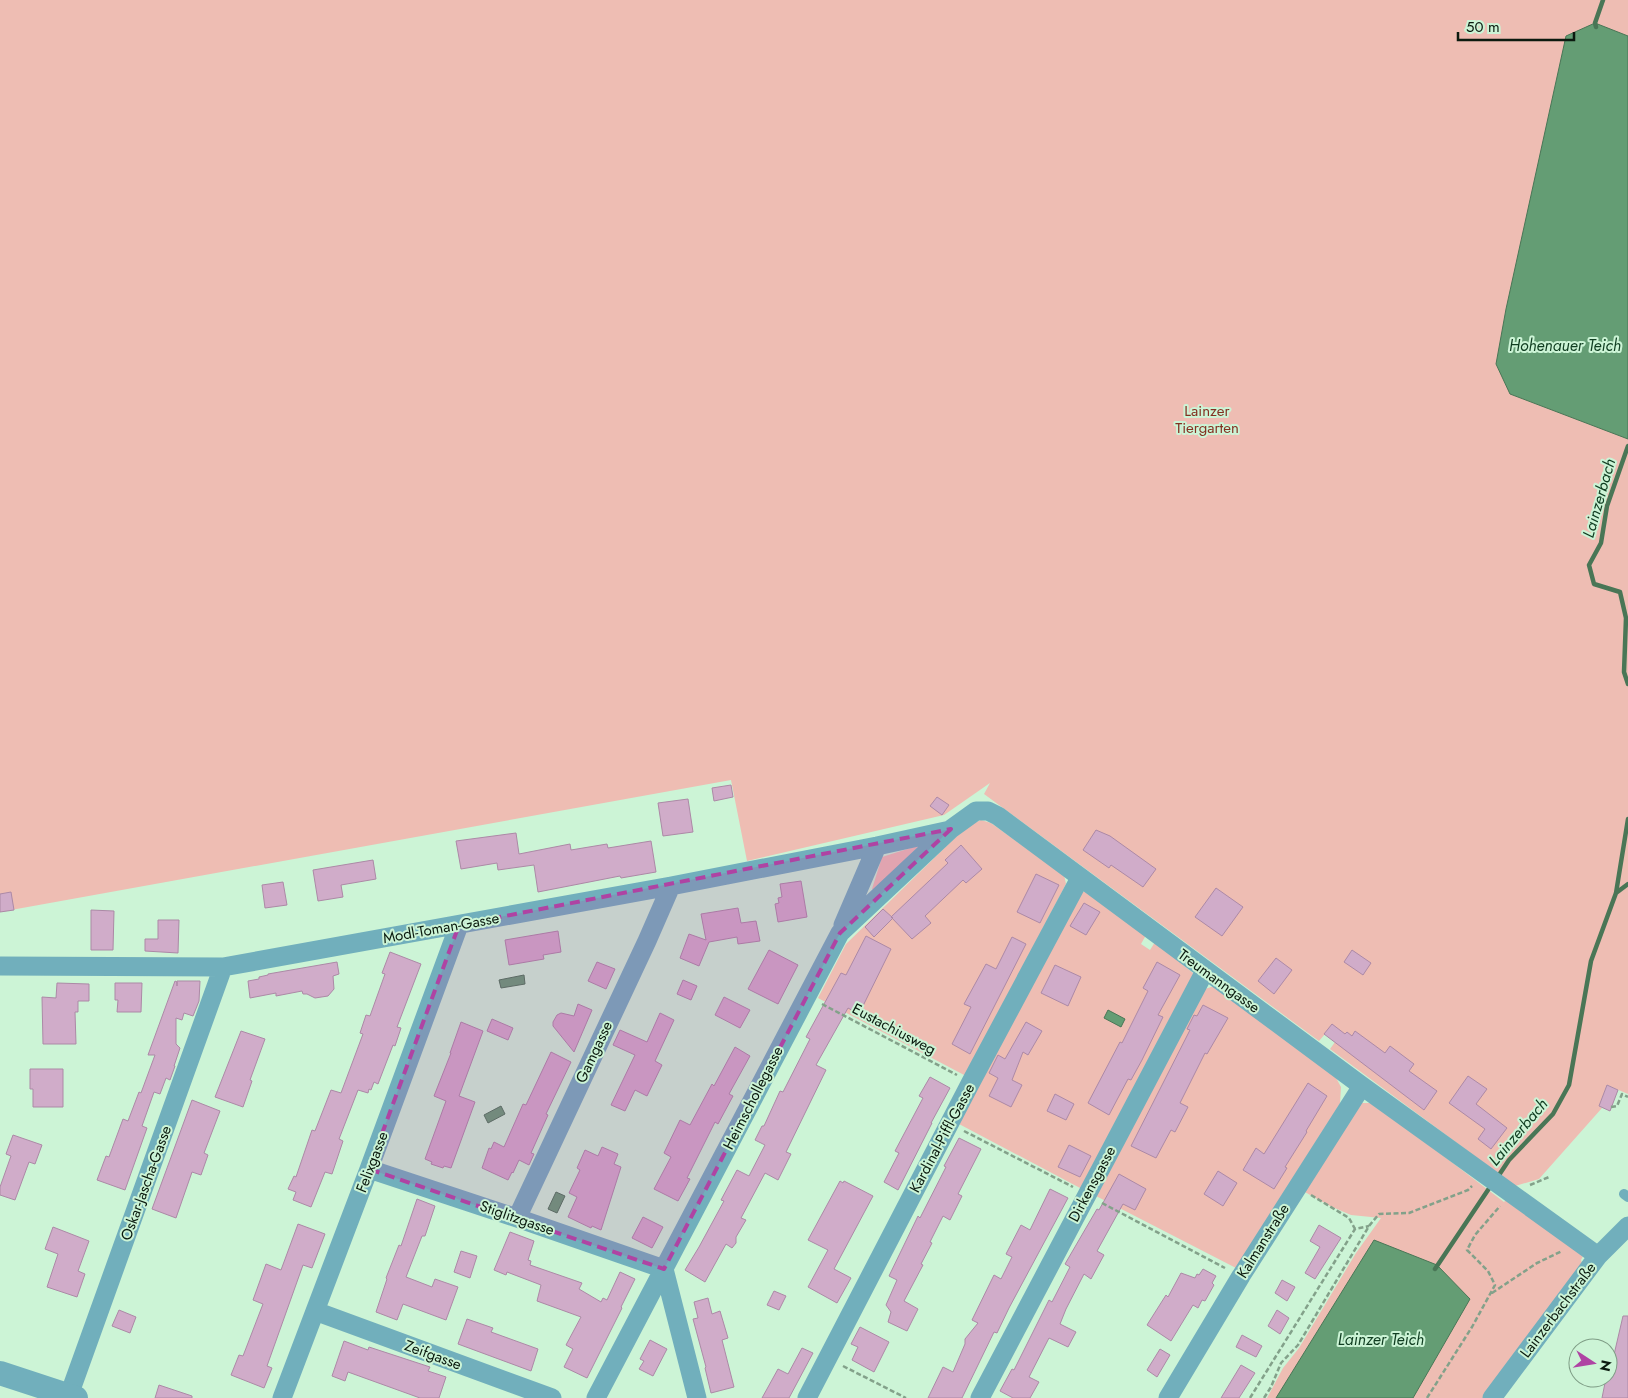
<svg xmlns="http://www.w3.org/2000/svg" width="1628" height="1398" viewBox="0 0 1628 1398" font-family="Jost,sans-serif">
  <rect width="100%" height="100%" fill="#ccf4d6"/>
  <path fill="#eebdb3" d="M0,0H1628V1094L1607,1085L1599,1106L1602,1108L1539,1179L1515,1186L1330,1049L1335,1042L1325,1034L1319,1041L984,794L990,783L944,815L747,861L731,780L0,912Z
    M981,820L991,823L1064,875L1066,884L966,1076L818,998L846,944L967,826Z
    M920,845L875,890L872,889L882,857Z
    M1081,892H1088L1146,935L1141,944L1150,950L1155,942L1193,973V978L1082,1189L959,1124Z
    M1214,986L1335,1076L1341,1087L1340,1104L1236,1268L1096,1196L1205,989Z
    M1357,1103H1374L1504,1202L1507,1199L1583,1256L1581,1260L1582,1263L1483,1398H1413L1470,1298L1276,1398H1267L1283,1368L1299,1348L1356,1253L1381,1218L1351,1215L1330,1206L1303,1191Z"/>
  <path fill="#649d74" stroke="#497656" d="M1595,23L1628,36V439L1510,394L1496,364L1506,309L1566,36Z
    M524,975L525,984L501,988L499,980Z
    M1108,1010L1125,1019L1121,1027L1104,1018Z
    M501,1106L505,1114L488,1123L484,1115Z
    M556,1192L565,1196L557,1213L548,1209Z
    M1374,1240L1437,1265L1470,1299L1413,1398H1276Z"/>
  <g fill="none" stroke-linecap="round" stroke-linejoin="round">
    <path stroke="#497656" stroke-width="4.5" d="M1596,27L1595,23L1603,0
      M1628,446L1607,506L1601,543L1589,565L1594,584L1620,592L1626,618L1624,672L1628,684
      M1616,893L1628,884
      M1497,1178L1509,1160L1553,1114L1569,1085L1591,961L1616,893L1628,819
      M1435,1269L1492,1184"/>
  </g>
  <path fill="#d0acc9" stroke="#ac89a6" d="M731,785L733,797L714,801L712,788Z
    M937,797L949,805L942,815L930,806Z
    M688,799L693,832L663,836L658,803Z
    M1096,830L1110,836L1156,869L1143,887L1111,865L1109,868L1083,850Z
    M516,833L519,854L570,844L571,850L607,844L608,848L651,841L656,872L621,878L620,876L538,892L534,865L498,870L497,863L461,869L456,841Z
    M961,845L982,869L966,883L963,880L925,916L931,923L912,939L891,917L948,863L945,860Z
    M373,860L376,879L341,885L343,897L318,901L313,870Z
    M1036,874L1059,885L1040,923L1017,912Z
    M801,881L807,917L778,922L775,904L779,903L778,898L782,897L780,884Z
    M283,882L287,905L265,908L262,885Z
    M1216,888L1243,907L1222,936L1195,917Z
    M11,892L14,910L0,912V894Z
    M1084,903L1100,912L1086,935L1070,926Z
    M738,908L741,923L756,921L760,941L738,944L737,937L709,942L699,966L680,958L689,934L706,940L701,914Z
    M883,909L893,918L874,937L865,927Z
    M91,910L114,911L113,950H91Z
    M158,920H179L178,953L145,951V939H158Z
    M558,931L561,952L543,955L544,959L509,965L505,940Z
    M866,936L891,949L859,1014L848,1008L816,1065L826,1070L786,1152L791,1154L778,1180L765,1173L741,1218L746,1220L736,1237V1243L732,1248L726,1244L705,1282L685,1270L699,1247L724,1201L721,1200L737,1170L749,1176L765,1145L755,1140L762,1126H764L780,1091L783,1092L810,1039L806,1037L841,973L846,975Z
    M1012,937L1026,944L970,1054L952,1044L971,1007L964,1004L986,964L996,969Z
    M769,950L798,965L778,1004L748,989Z
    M1352,950L1371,963L1363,975L1344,962Z
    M390,952L421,964L397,1027L401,1028L395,1046L393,1045L378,1084L374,1082L371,1090L369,1089L368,1093L358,1090L339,1139L343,1141L332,1174L325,1172L311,1207L293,1200L296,1192L288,1189L294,1176L296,1177L312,1130L315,1131L331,1090L341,1093L363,1034L360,1033L366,1015L370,1016L385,974L382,973Z
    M1276,958L1292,970L1274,994L1258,981Z
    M337,962L339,974L333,976L334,989L328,996L315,998L307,994H303L302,991L276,996V993L250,998L248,981L259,979V977L268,975V974Z
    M597,962L615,969L606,989L588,981Z
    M1157,962L1180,975L1158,1015L1163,1017L1142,1060L1131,1080L1128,1079L1109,1115L1088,1103L1120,1042L1122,1043L1148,991L1143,988Z
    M1055,965L1081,977L1068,1006L1041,993Z
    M683,980L697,986L691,1000L677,994Z
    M175,981L177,982V986V981H200L199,1001L193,1016L184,1013L182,1020L176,1018V1044L180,1048L174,1066H175L170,1080L166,1078L160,1094L154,1092L142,1126L147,1128L125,1190L97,1180L106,1156L109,1157L123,1119L128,1121L139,1092L141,1093L155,1055H148Z
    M57,983L89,984V1001H78V1012H75L76,1044H43L42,997L56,998Z
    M115,983H142L141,1012H117L118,1000H115Z
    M724,997L750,1010L740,1028L715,1015Z
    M578,1004L592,1010L574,1052L553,1026V1022L557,1015L561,1013L574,1016Z
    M1203,1005L1228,1018L1207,1054L1205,1053L1180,1103L1188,1107L1175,1132L1171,1130L1156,1158L1131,1146L1190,1030L1187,1029L1194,1015L1197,1016Z
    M660,1013L674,1020L655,1061L662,1065L647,1096L635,1090L625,1111L611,1105L635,1055L613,1045L620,1030L647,1042Z
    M492,1019L513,1028L508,1040L487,1031Z
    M461,1022L483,1031L459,1096L475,1102L451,1168L444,1166L443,1168L431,1164L432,1162L425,1159L446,1101L434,1096L451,1053H450Z
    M1026,1022L1042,1031L1028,1055L1023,1052L1012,1080L1022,1085L1011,1107L989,1096L998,1078L989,1073L998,1055L1005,1059Z
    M1332,1024L1345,1034L1347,1032L1352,1036L1355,1031L1385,1053L1390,1046L1414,1064L1409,1071L1437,1091L1424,1110L1324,1034Z
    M241,1031L265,1039L250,1080L252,1081L243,1107L215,1097Z
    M735,1047L750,1056L729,1094L733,1096L718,1124L715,1122L687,1178L690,1179L678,1201L654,1189L671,1157L664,1153L680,1120L690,1125L712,1084L714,1086Z
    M551,1052L571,1062L546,1114L548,1115L531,1153L534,1154L529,1165L519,1160L513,1173L512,1172L508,1180L482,1168L489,1148L491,1149L494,1142L504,1147L523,1104L526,1105Z
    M30,1069H63V1107H33V1089H30Z
    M1468,1076L1487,1089L1476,1104L1507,1128L1491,1149L1478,1139L1485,1129L1449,1103Z
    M930,1077L950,1088L931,1123H932L898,1190L884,1182L899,1153L895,1151L923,1098L919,1096Z
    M1308,1083L1327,1096L1306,1131L1307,1132L1285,1167L1287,1168L1274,1189L1243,1170L1256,1148L1264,1154Z
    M1607,1085L1618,1090L1610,1111L1599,1106Z
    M1055,1094L1074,1104L1066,1120L1047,1111Z
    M192,1100L220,1111L204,1153L208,1155L201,1175L192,1172L176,1218L152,1209Z
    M13,1135L42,1145L35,1164L29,1162L15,1200L0,1195V1187L11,1156L6,1154Z
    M959,1138L981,1149L958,1194L962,1196L950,1220L943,1216L930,1242L932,1243L921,1264L923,1265L904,1301L918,1309L907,1331L888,1322L891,1312L886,1305L897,1280L889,1276L918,1216L920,1218L946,1167L944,1166Z
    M1069,1145L1091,1156L1080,1177L1058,1167Z
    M602,1147L618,1154L614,1164L621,1167L601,1230L592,1226L591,1228L568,1217L577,1197L569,1193L580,1170L577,1168L585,1150L598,1156Z
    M1218,1171L1237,1183L1223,1206L1204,1194Z
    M1119,1174L1146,1189L1135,1210L1123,1204L1097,1251L1104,1255L1091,1279L1084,1274L1066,1309L1060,1324L1076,1332L1068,1347L1049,1338L1029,1377L1039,1382L1030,1398H1013L1000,1391L1012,1369L1014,1370L1049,1300L1052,1302L1070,1267L1065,1264L1097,1209L1099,1210Z
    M840,1181L843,1183L844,1181L873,1196L834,1269L851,1278L837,1303L808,1287L828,1250L808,1240Z
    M1050,1189L1068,1198L1009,1308L997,1333L994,1332L962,1398H928L943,1367L953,1372L965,1344V1339L978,1323L972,1320L994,1275L1001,1279L1012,1257L1006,1254L1021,1225L1030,1230Z
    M417,1199L435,1206L425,1236H422L406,1277L432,1287L435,1279L458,1287L446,1320L403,1304L397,1320L376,1312L387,1279L386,1278L399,1245L401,1246Z
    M643,1217L663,1227L652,1248L632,1238Z
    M298,1224L325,1234L312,1268L303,1265L267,1366L272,1368L264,1388L231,1375L239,1355L243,1356L263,1304L253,1300L266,1264L281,1270Z
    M1319,1225L1341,1238L1315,1279L1305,1273L1320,1247L1310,1241Z
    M53,1227L89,1241L78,1271L85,1274L77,1297L47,1287L58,1254L45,1249Z
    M510,1232L534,1241L528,1260L531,1261L530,1265L582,1283L579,1289L601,1302L603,1298L607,1300L620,1272L635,1279L621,1307L622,1308L587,1378L564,1367L573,1349L566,1345L581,1317L537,1301L541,1285L507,1272L506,1275L494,1270Z
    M461,1251L477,1256L470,1278L454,1272Z
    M1203,1269L1216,1276L1212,1283L1214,1285L1205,1301L1202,1300L1198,1308L1193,1305L1171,1341L1147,1325L1166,1295L1168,1297L1181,1273L1195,1278L1197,1274L1199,1275Z
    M1282,1280L1295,1287L1287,1301L1275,1293Z
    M774,1291L786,1296L779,1310L767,1305Z
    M708,1298L712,1314L720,1311L728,1338L722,1340L734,1387L711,1393L705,1368L706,1367L693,1319L698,1318L694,1302Z
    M119,1310L136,1317L130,1333L112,1326Z
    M1277,1310L1289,1318L1280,1334L1268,1326Z
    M1623,1316H1628V1398H1602L1606,1378H1608V1372H1610Z
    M467,1319L493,1328L491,1332L538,1349L531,1371L458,1344Z
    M860,1327L889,1342L874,1372L852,1360L858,1347L851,1344Z
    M1242,1335L1262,1346L1256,1357L1236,1347Z
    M650,1340L667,1349L653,1376L639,1369L644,1361L640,1359Z
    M344,1341L368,1350L369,1347L430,1367L428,1371L446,1377L439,1398H420L348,1372L345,1381L332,1376Z
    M802,1348L813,1353L789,1398H762L778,1369L788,1374Z
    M1160,1349L1170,1355L1157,1377L1147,1370Z
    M1241,1365L1255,1373L1239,1398H1221Z
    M159,1385L192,1396V1398H155Z"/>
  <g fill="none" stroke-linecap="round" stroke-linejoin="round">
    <path stroke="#83a18a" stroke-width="2.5" stroke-dasharray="5 2.5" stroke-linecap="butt" d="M822,1004L957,1075
      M1611,1107L1617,1106L1622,1094L1628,1097
      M964,1131L1073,1187
      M1530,1185L1549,1177
      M1311,1195L1349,1218L1355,1229
      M1102,1203L1225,1268
      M1492,1293L1537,1263L1562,1251
      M843,1366L906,1398
      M1250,1398L1355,1229L1369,1226
      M1264,1398L1271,1387L1281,1363L1298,1345L1369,1226L1379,1214L1409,1213L1468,1190L1472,1186
      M1427,1398L1472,1327L1495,1285L1488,1271L1467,1250L1475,1235L1500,1206"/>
    <path stroke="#71afbc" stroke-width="10" d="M1624,1194L1628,1197"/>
    <path stroke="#71afbc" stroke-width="19" d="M843,925L877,846
      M0,966L223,967L671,886L877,846L950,830
      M369,1169L517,1218L664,1269L697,1398
      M517,1218L647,941L671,886
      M315,1311L552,1398
      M68,1398L223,967
      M282,1398L369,1169L459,925
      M596,1398L840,933L951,829L976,811H988L998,816L1362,1086L1598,1256
      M807,1398L971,1082L1080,878
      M980,1398L1205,971
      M1168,1398L1241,1276L1362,1086
      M1492,1398L1598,1256L1628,1226"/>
    <path stroke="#71afbc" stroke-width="24" d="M0,1373L76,1398"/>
  </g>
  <path fill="#af43a3" fill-opacity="0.2" stroke="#af43a3" stroke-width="4" stroke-dasharray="10 6" stroke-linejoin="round" d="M951,829L840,933L664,1269L369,1169L459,925Z"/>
  <g text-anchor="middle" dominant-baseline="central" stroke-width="4" stroke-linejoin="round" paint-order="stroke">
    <g font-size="15" fill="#833021" stroke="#ccf4d6">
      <text x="1207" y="411">Lainzer<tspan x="1207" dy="17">Tiergarten</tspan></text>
    </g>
    <g font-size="15" fill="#0b1a0f" stroke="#ccf4d6">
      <text transform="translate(441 928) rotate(-10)">Modl-Toman-Gasse</text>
      <text transform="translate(1219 981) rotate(36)">Treumanngasse</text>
      <text transform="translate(894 1029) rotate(28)">Eustachiusweg</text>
      <text transform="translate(594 1052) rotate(-65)">Gamgasse</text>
      <text transform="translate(753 1098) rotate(-63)">Heimschollegasse</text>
      <text transform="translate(942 1138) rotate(-62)">Kardinal-Piffl-Gasse</text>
      <text transform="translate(372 1162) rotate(-69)">Felixgasse</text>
      <text transform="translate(146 1183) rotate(-70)">Oskar-Jascha-Gasse</text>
      <text transform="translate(1092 1184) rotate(-62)">Dirkensgasse</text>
      <text transform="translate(517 1218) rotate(19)">Stiglitzgasse</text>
      <text transform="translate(1263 1241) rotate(-58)">Kalmanstraße</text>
      <text transform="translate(1558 1310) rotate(-53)">Lainzerbachstraße</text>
      <text transform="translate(433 1355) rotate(20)">Zeifgasse</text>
    </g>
    <g font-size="16" font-style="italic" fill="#103d21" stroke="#ccf4d6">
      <text x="1565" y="345">Hohenauer Teich</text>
      <text transform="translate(1599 498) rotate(-74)">Lainzerbach</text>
      <text transform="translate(1518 1132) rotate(-50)">Lainzerbach</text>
      <text x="1381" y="1339">Lainzer Teich</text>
    </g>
  </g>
  <g transform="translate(1593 1363) rotate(102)"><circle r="24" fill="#ccf4d6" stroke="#7f9d86"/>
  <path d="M0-4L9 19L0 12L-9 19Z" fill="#af43a3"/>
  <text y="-8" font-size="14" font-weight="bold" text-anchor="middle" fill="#0b1a0f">N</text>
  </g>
  <path d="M1458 32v8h116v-8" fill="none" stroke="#0b1a0f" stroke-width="2.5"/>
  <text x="1466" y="32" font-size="15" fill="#0b1a0f" stroke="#ccf4d6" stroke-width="4" paint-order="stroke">50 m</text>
</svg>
